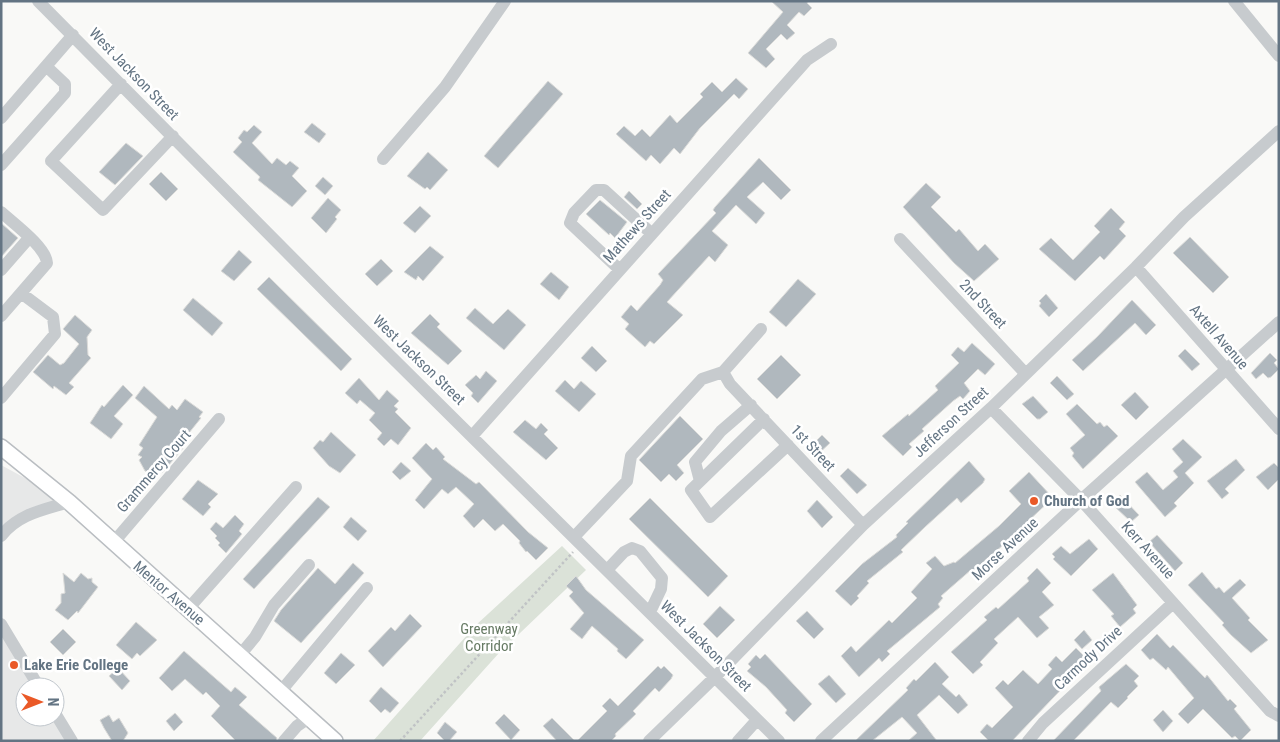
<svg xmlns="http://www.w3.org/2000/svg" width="1280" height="742" viewBox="0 0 1280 742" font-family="'Roboto Condensed',sans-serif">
  <rect width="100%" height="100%" fill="#f9f9f7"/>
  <path fill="#e7e8e8" d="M1,465L69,502L22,516L1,536Z
    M1,624L39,687H25V717H55L72,741H1Z"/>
  <path fill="#dbe2d8" d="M562,546L586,570L499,653L420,741H373L476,625Z"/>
  <path fill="#b0b8be" stroke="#dbdbd9" d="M771,1H808L807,3L812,8L804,16L799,12L787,25L795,33L787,40L781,34L766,49L775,59L766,68L748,53L783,12Z
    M736,78L748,89L739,99L734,94L700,128L680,154L674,148L660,164L651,155L646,161L616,134L624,126L635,136L642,129L650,137L670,115L677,123L703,97L700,94L712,82L722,92Z
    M548,81L563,94L498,168L484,156Z
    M312,123L326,134L319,143L304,132Z
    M254,125L262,132L252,143L272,164L277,158L286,165L290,161L299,168L292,176L307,191L292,207L258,180L260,177L233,152L242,142L238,138L244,130L247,132Z
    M126,143L143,156L115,185L99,172Z
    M428,152L448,170L430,190L427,187L425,189L407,176Z
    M759,158L791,190L781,200L763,182L747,197L765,213L756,224L736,205L712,231L728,245L715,262L709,256L667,302L683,315L654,344L650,341L645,347L625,329L629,324L621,317L631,305L637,311L660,285L663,280L658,274L716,213L713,210L715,207Z
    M161,172L178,189L166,201L149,184Z
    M323,177L333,186L325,195L315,186Z
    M926,183L941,197L931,207L956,232L959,229L978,251L985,244L999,259L974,281L954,263L903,207Z
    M629,191L642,204L637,209L624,197Z
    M328,198L341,210L335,217L337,219L326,233L311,218Z
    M600,200L627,222L615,238L610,233L609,235L586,214Z
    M420,206L431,216L415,233L403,223Z
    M1111,208L1125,222L1119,229L1126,236L1104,260L1100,256L1075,281L1039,249L1051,238L1073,260L1100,232L1094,226Z
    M1,223L18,238L1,257Z
    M1190,237L1229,277L1213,293L1173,253Z
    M430,246L444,257L423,281L418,276L416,280L404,272Z
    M239,250L252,262L234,281L221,271Z
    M381,259L393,271L377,286L365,274Z
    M551,272L569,287L559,300L540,284Z
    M269,277L352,359L341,371L257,289Z
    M798,279L816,294L786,327L769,312Z
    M1046,294L1058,308L1049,317L1039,306L1041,303L1039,301Z
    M193,298L223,323L212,336L183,310Z
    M1132,300L1156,325L1146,335L1135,323L1083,371L1072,360L1097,337Z
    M475,308L493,324L508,309L526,325L504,350L466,318Z
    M430,314L440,324L437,327L462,351L448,365L411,333Z
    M75,315L92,330L87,337L88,355L91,358L69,383L74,387L66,395L54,386L53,389L33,372L48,355L60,365L64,363L79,344L63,329Z
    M972,343L995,364L985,375L978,369L964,383L970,391L963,399L960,396L953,401L922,429L924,431L909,444L912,447L903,456L882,436L908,414L909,416L938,390L935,386L959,363L951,355L958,347L964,352Z
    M592,346L607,361L596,372L581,358Z
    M1185,349L1200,364L1192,371L1178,356Z
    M1270,353L1277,360L1274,363L1279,369L1271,377L1268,378L1263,373L1256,379L1251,373Z
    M781,355L801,375L777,399L757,379Z
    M486,371L497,381L478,403L471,396L473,393L465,385L476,375L480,379Z
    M1057,376L1074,394L1067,400L1050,383Z
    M359,378L379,400L387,390L399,401L394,406L398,409L395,412L411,428L398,445L391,439L384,446L377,439L382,433L369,420L375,413L360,400L357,404L345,393Z
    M565,380L574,389L581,381L596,394L579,412L555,391Z
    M123,385L133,395L114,416L123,424L111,439L90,423L102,405L104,407Z
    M144,386L169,409L172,405L177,410L185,399L203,412L199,417L201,418L180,444L184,447L162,473L160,471L156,475L145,471L139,460L142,457L138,455L143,448L139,445L157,417L135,398Z
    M1135,392L1149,407L1136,420L1121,405Z
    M1033,396L1048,412L1040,419H1037L1022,404Z
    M1077,404L1097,424L1100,422L1104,427L1107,425L1118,436L1083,469L1072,456L1074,453L1070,448L1085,435L1066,414Z
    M680,416L703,439L677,465L684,473L676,481L669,474L661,482L639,460Z
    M525,420L536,429L541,423L548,430L544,434L558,448L546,460L513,432Z
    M331,432L356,455L340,473L329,466L313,448L320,440L323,442Z
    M822,435L830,443L816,456L809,448Z
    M1183,439L1202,457L1185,473L1194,483L1174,503L1177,506L1165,517L1135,482L1147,472L1163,490L1178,477L1173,471L1183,462L1172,449Z
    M426,443L433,450L436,447L445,457L443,459L476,484L479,482L528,532L548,548L536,560L527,551L526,552L519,543L520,541L503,524L495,531L483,519L474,528L463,516L474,504L456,487L448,494L442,489L424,509L415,500L432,479L412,458Z
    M1236,459L1245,470L1225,489L1229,493L1222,499L1207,481Z
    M969,461L985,479L983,483L961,503L957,498L925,527L901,550L903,552L867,581L869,583L857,596L859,598L851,606L835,591L862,564L897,537L896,535L908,523L906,522Z
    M401,462L411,471L400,480L392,472Z
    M1274,463L1279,468V479L1268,490L1256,477Z
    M848,468L867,485L857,494L840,476Z
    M1029,472L1053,498L1025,524L1028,528L1020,536L1017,533L973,571L972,569L941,596L943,598L938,604L940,607L887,651L890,654L882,662L879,658L859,677L841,656L851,646L856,652L889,620L892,623L917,598L911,592L932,569L926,563L935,556L944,566L954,562L955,563L999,526L1021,504L1009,491Z
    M198,480L218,494L208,504L211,507L203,516L182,499Z
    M1120,495L1139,515L1131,522L1114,506L1115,505L1112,502Z
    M318,497L330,507L254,589L243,579Z
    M650,498L728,576L708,597L629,519Z
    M817,500L833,517L822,528L807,511Z
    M235,515L244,524L239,531L242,534L226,553L218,545L220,543L215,538L217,536L210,529L216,522L223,528Z
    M351,517L367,531L358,541L343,527Z
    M1157,535L1183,563L1175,571L1149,542Z
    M1089,539L1098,549L1071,576L1053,559L1055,557L1052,554L1061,546L1070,554Z
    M353,563L364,573L301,643L274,621L281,610L318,568L335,584Z
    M1037,568L1051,583L1042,592L1054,605L1039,617L1049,628L1037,638L1018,617L994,639L998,643L980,662L983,665L973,674L951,652L987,620L984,617L996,607L998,609L1029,581L1027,578Z
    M1202,572L1216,589L1219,587L1224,593L1240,579L1246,585L1232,598L1250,618L1248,620L1268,640L1251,653L1231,635L1222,625L1224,623L1188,585Z
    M63,573L74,582L81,573L88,579L92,578V582L98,587L78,613L77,611L68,620L55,610L61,603V594L65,593Z
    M1113,573L1137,605L1133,609L1136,613L1120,627L1111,616L1114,614L1092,590Z
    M576,576L586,590L644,640L626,659L617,651L618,649L592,626L582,639L570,629L584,613L569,596L573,592L566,586Z
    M720,606L735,620L717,638L703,624Z
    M807,611L824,629L814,639L796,621Z
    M410,614L422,626L383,667L368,651L391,627L395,631Z
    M136,622L157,640L140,656L137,653L132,659L116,645Z
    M63,629L76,642L63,655L50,642Z
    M1084,630L1092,640L1082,649L1074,640Z
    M1157,634L1170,648L1173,645L1205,678L1207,675L1228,701L1230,699L1237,706L1234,709L1251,730L1240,741L1235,736L1232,738L1203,709L1188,724L1178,714L1194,698L1168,667L1166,670L1153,658L1150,660L1141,650Z
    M1076,648L1085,657L1070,673L1074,676L1012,741H989L980,732L987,724L992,728L1013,707L995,688L1003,680L1008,685L1023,670L1038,684L1052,669L1048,665L1056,656L1062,662Z
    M184,651L231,692L235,687L247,697L239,705L277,738L276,741H236L211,716L220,706L206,692L203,695L185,679L172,691L159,678Z
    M341,653L355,665L336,684L324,673Z
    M765,654L812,704L794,722L785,713L787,710L766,687L747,671L751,667L748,664L756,655L760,659Z
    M935,662L949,677L942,684L956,697L959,694L968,705L958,714L939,695L917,715L937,741H908L917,733L902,717L872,741H855L908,690L906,688L914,679L916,681Z
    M1126,664L1139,676L1134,681L1138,686L1127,697L1128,698L1118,708L1111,702L1073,741H1053L1101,691L1099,687Z
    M658,666L661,669L664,666L673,675L671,679L659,692L655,688L633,711L636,714L615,734L616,736L611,741H577L607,711L602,706L610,698L618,706Z
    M118,668L130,681L122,690L109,676Z
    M829,675L846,694L836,703L818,684Z
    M381,687L399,703L390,713L385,709L381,713L369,701Z
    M1163,710L1173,721L1163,732L1153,720Z
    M175,713L183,722L174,731L166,721Z
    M504,714L520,730L511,740L495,723Z
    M109,715L113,722L119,718L128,733L123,741H112L104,728L100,720Z
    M552,718L575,741H557L543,726Z
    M445,722L457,732L449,741H445L437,733Z"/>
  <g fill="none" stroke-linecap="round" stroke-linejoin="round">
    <defs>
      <path id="major" d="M1,447L69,502L335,741"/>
    </defs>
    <use href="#major" stroke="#babec2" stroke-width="18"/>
    <path stroke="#c0c3c5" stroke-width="2.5" stroke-dasharray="2.5 2.5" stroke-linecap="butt" d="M400,741L573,552"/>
    <path stroke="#c7cbce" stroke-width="12" d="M38,1L336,302L779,741
      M1234,1L1279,56
      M121,84L51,161L103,210L173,136
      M1,118L73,35
      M383,159L445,87L505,1
      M1,165L65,93V84L47,67
      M1,212C13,223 46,247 47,263L1,316
      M900,239L1025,373
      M1136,267L1279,429
      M1,270L29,238
      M620,270L570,223L574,213L596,190H604L652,234
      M723,372L730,384L863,525
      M1,398L55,334L53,317L21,293
      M991,408L1081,500L1270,711L1279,716
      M764,419L691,490L710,517L788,445
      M473,435L807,60L831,44
      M700,481L695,462L721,431L751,405
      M1,536C18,514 43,510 69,502
      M574,537L627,481L631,456L702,379L723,372L761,329
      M113,543L219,419
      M607,570L624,552L632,548L640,551L662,578L661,589L650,612
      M188,609L296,487
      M1,624L39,687
      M240,655L255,637L274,605L309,565
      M281,691L367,588
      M55,713L72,741
      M284,741L297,726L310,717
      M649,741L715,677L863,525L991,408L1136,267L1184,217L1279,131
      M738,741L757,720
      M821,741L1081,500L1279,322
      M1028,741L1043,723L1173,603"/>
    <use href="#major" stroke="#fff" stroke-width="15"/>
  </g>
  <g fill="#ea5927" stroke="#fff" stroke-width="2">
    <circle cx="1034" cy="501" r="5"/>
    <circle cx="14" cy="665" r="5"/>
  </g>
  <g text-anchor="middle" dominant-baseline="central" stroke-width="5" stroke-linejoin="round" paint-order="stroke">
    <g font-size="15" fill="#637483" stroke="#fff">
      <text transform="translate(134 74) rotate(46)">West Jackson Street</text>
      <text transform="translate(637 226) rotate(-48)">Mathews Street</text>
      <text transform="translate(983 304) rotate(47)">2nd Street</text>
      <text transform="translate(1219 337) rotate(49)">Axtell Avenue</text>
      <text transform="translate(419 360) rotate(44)">West Jackson Street</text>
      <text transform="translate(951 422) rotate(-43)">Jefferson Street</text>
      <text transform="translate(813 448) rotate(47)">1st Street</text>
      <text transform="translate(154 471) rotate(-49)">Grammercy Court</text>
      <text transform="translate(1005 549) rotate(-43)">Morse Avenue</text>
      <text transform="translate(1148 550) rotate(48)">Kerr Avenue</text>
      <text transform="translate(169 593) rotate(41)">Mentor Avenue</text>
      <text transform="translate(706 646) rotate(45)">West Jackson Street</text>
      <text transform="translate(1088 658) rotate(-43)">Carmody Drive</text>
    </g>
    <g font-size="15" font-weight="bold" fill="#637483" stroke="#fff" text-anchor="start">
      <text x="1044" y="501">Church of God</text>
      <text x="24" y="665">Lake Erie College</text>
    </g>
    <g font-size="15" fill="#667a63" stroke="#fff">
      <text x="489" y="629">Greenway<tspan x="489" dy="17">Corridor</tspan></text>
    </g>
  </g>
  <rect width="1280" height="742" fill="none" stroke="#637483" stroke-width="5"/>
  <g transform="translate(40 702) rotate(90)"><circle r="24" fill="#ffffff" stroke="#c1c7cd"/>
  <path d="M0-4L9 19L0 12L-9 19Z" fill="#ea5927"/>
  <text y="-8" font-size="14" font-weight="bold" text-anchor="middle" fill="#637483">N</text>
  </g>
</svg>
